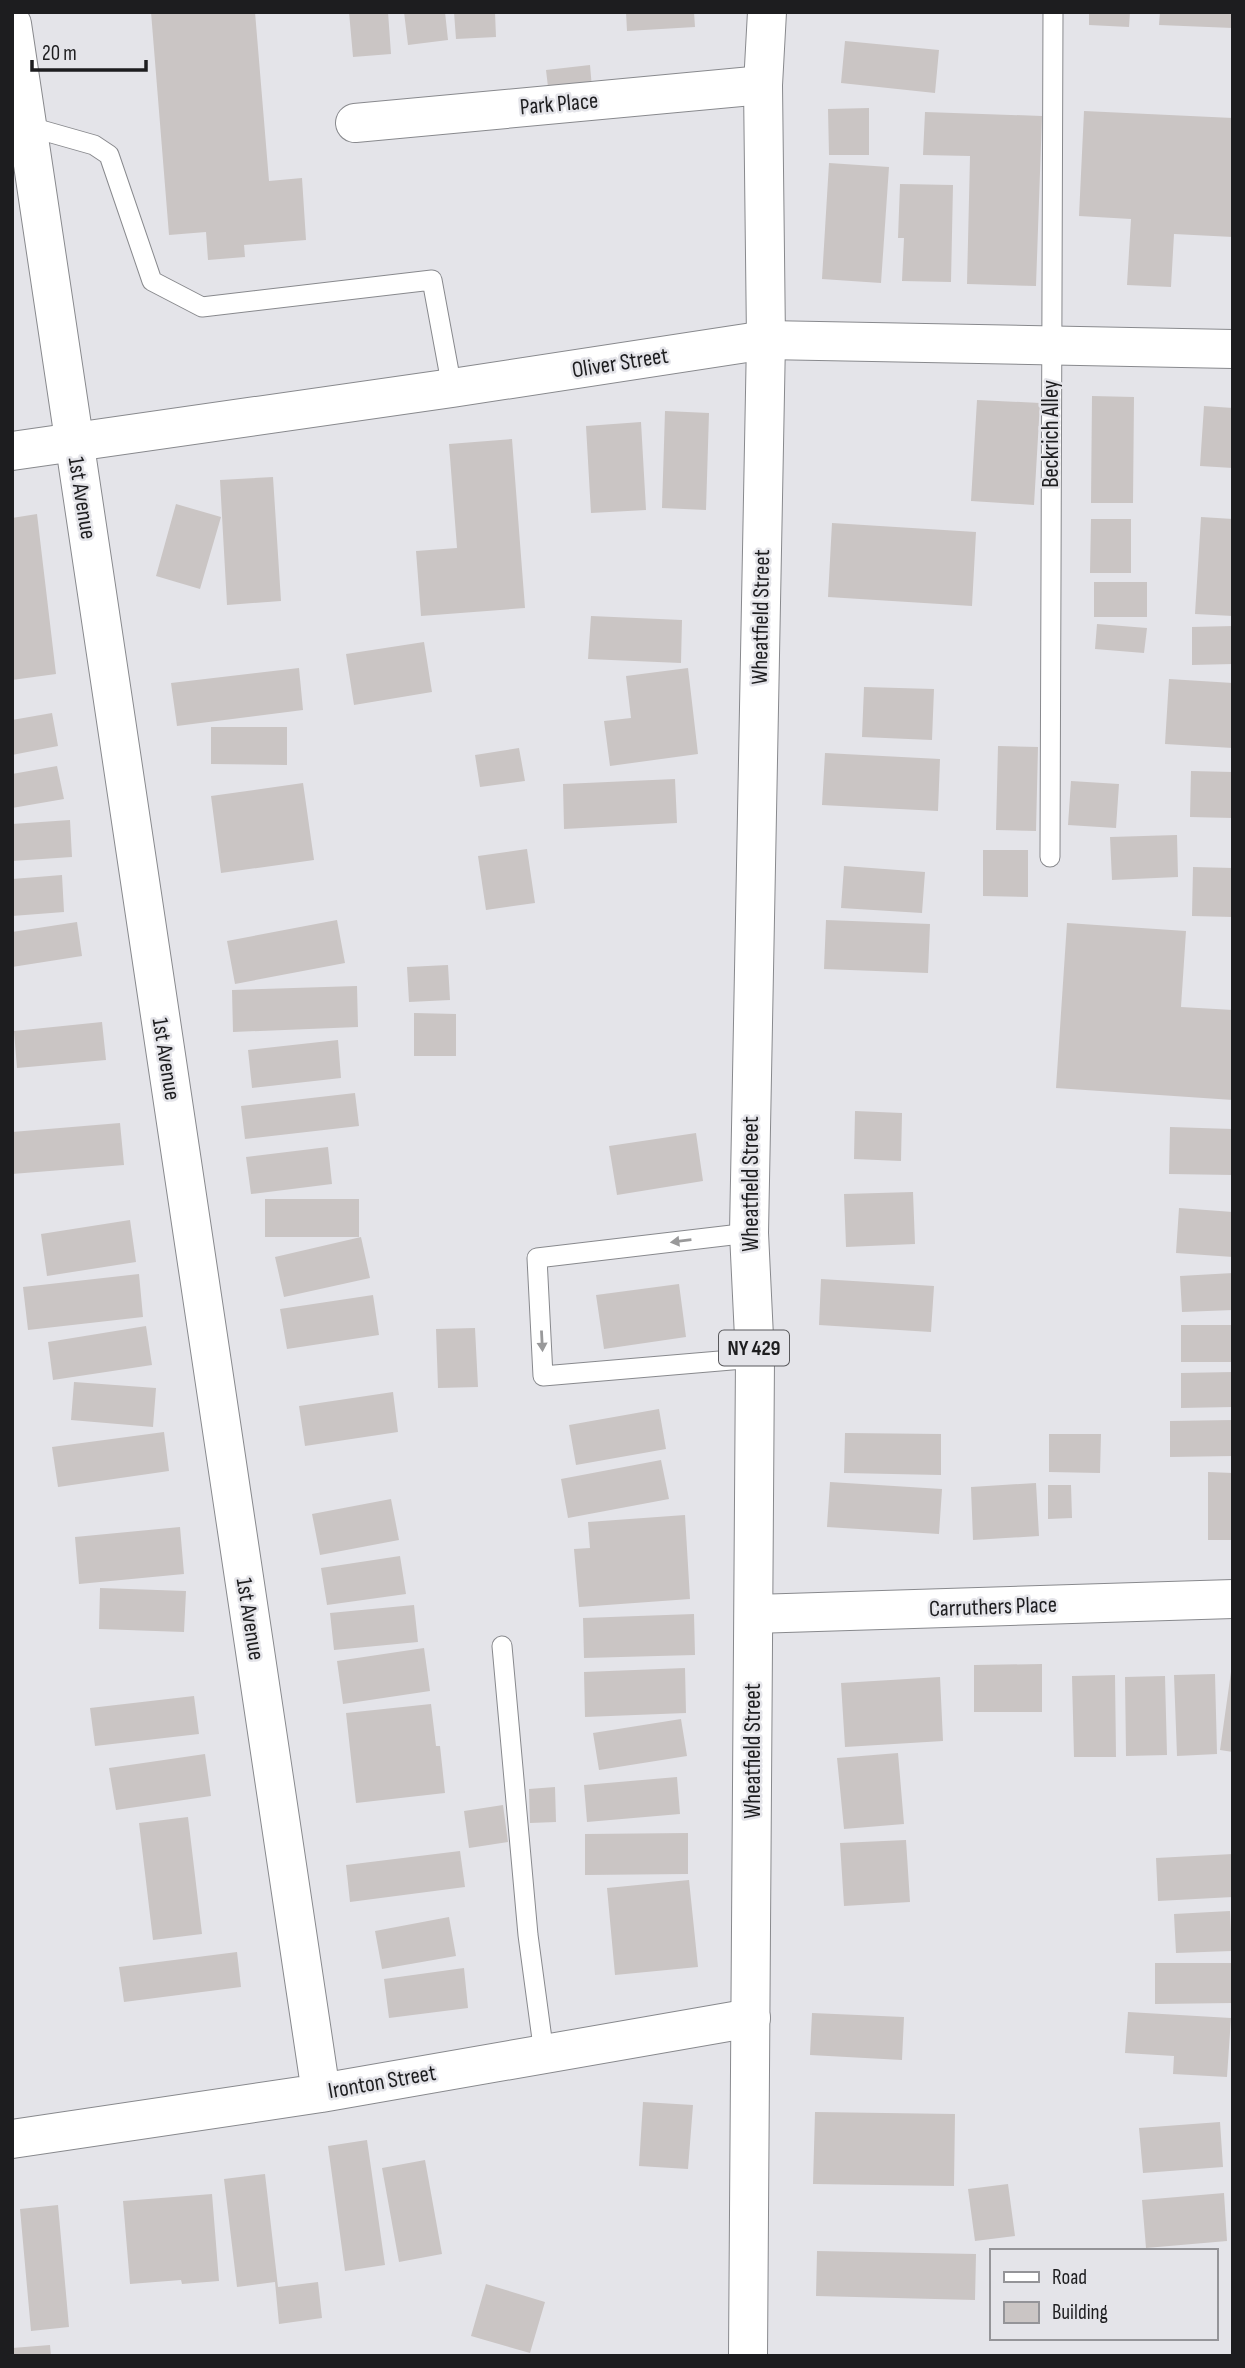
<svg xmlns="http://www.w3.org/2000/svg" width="1245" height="2368" viewBox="0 0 1245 2368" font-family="'Sofia Sans Condensed',sans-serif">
  <rect width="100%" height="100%" fill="#e4e4e9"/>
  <path fill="#cac5c4" d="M151,12H255L269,181L302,178L306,240L244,245L245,257L208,260L206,232L169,235Z
    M349,12H388L391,54L353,57Z
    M404,12H445L448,40L408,45Z
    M454,12H495L496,37L456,39Z
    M626,12H694L695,27L627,31Z
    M1089,12H1130L1129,27L1089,25Z
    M1160,12H1233V28L1159,25Z
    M845,41L939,50L935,93L841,83Z
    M590,65L593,100L550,104L546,70Z
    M869,108V155H829L828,109Z
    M1084,111L1233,118V237L1174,234L1171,287L1127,285L1131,219L1079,216Z
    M925,112L1042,116L1036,286L967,284L970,156L923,155Z
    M829,163L889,167L881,283L822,279Z
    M900,184L953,185L951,282L902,281L904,238H898Z
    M1092,396L1134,397L1133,503H1091Z
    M977,400L1040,403L1034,505L971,501Z
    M1204,406L1233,408V468L1200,466Z
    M665,411L709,413L706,510L662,508Z
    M641,422L646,510L591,513L586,426Z
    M512,439L525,608L421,616L416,551L457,548L449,444Z
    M273,477L281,601L227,605L220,480Z
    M176,504L221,517L200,589L156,576Z
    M37,514L56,674L12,680V518Z
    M1201,517L1233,519V616L1195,614Z
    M1091,519H1131V573H1090Z
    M832,523L976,532L972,606L828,597Z
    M1094,582H1147V617H1094Z
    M591,616L682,620L681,663L588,659Z
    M1097,624L1147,628L1144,653L1095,649Z
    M1233,626V664L1192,665V627Z
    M424,642L432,692L354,705L346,654Z
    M299,668L303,710L177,726L171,683Z
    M688,668L698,754L610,766L604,721L631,718L626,676Z
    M1169,679L1233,683V748L1165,744Z
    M864,687L934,689L932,740L862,737Z
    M52,713L58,746L12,755V720Z
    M211,727H287V765L211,764Z
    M998,746L1038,747L1036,831L996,830Z
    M519,748L525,781L480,787L475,755Z
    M825,753L940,759L938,811L822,805Z
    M57,766L64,799L12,808V774Z
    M1191,771L1233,772V818L1190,817Z
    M675,779L677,823L564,829L563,784Z
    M1071,781L1119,784L1116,828L1068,825Z
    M303,783L314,860L221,873L211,796Z
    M70,820L72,857L12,861V824Z
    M1177,835L1178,877L1112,880L1110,837Z
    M527,849L535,903L486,910L478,856Z
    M983,850H1028V897L983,896Z
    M844,866L925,872L922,913L841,908Z
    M1193,867L1233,868V917L1192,916Z
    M62,875L64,912L12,916V879Z
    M337,920L345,963L235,984L227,941Z
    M826,920L930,924L928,973L824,969Z
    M77,922L82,956L12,967V932Z
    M1067,923L1186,931L1181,1007L1233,1010V1100L1056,1088Z
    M448,965L450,1000L409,1002L407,967Z
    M357,986L358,1027L233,1032L232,990Z
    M414,1013L456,1014V1056H414Z
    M102,1022L106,1060L17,1068L14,1031Z
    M338,1040L341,1078L252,1088L248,1050Z
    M355,1093L359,1126L245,1139L241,1106Z
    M855,1111L902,1113L901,1161L854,1159Z
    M120,1123L124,1165L12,1174V1132Z
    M1170,1127L1233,1129V1175L1169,1174Z
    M696,1133L703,1181L617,1195L609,1146Z
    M328,1147L332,1184L251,1194L246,1157Z
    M913,1192L915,1244L846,1247L844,1194Z
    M265,1199H359V1237H265Z
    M1179,1208L1233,1212V1257L1176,1253Z
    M130,1220L136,1262L47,1276L41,1234Z
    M361,1237L370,1278L284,1297L275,1257Z
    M1233,1273V1310L1182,1312L1180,1276Z
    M139,1274L143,1317L28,1330L23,1287Z
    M821,1279L934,1286L931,1332L819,1325Z
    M679,1284L686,1337L604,1349L596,1295Z
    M373,1295L379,1335L287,1349L280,1309Z
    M1181,1325H1233V1362H1181Z
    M146,1326L152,1365L53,1380L48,1342Z
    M475,1328L478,1387L438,1388L436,1329Z
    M1233,1372V1407L1181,1408V1373Z
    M74,1382L156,1388L153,1427L71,1420Z
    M393,1392L398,1432L305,1446L299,1406Z
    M659,1409L666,1449L576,1465L569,1425Z
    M1233,1420V1456L1170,1457V1421Z
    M164,1432L169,1471L58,1487L52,1447Z
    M845,1433L941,1434V1475L844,1473Z
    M1049,1434H1101L1100,1473L1049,1472Z
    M661,1460L669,1499L568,1518L561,1479Z
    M1208,1472L1233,1473V1540H1208Z
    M830,1482L942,1489L939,1534L827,1527Z
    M1036,1483L1039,1536L973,1540L971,1487Z
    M1048,1485H1071L1072,1518L1048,1519Z
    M391,1499L399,1540L320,1555L312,1514Z
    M685,1515L690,1599L579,1607L574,1549L590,1548L588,1522Z
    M180,1527L184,1574L79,1584L75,1537Z
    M400,1556L406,1594L327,1605L321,1568Z
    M100,1588L186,1591L184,1632L99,1629Z
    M414,1605L418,1642L334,1650L330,1613Z
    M694,1614L695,1655L584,1658L583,1618Z
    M424,1648L430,1691L343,1704L337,1661Z
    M1042,1664V1712H974V1665Z
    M685,1668L686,1713L585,1717L584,1672Z
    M1231,1672H1233V1752L1220,1750Z
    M1215,1674L1217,1754L1177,1756L1174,1675Z
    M1115,1675L1116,1757H1074L1072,1676Z
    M1165,1676L1167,1755L1126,1756L1125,1677Z
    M940,1677L943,1741L845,1747L841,1683Z
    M194,1696L199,1734L95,1746L90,1708Z
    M431,1704L436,1746H440L445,1793L356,1803L346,1713Z
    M681,1719L687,1756L599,1770L593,1733Z
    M898,1753L904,1824L844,1829L837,1758Z
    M205,1754L211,1796L116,1810L109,1768Z
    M677,1777L680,1814L587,1822L584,1785Z
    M555,1787L556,1822L530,1823L529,1789Z
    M503,1805L508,1842L469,1848L464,1811Z
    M188,1817L202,1934L153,1940L139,1823Z
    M688,1833V1874L585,1875V1834Z
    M906,1840L910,1902L844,1906L840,1843Z
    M460,1851L465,1887L350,1902L346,1865Z
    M1233,1854V1897L1158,1901L1156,1858Z
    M689,1880L698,1967L615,1975L607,1888Z
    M1230,1911L1232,1951L1176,1953L1174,1914Z
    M449,1917L456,1956L382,1969L375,1931Z
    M237,1952L241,1987L124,2002L119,1967Z
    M1155,1963H1233V2003L1155,2004Z
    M464,1968L468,2008L389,2018L384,1979Z
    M1128,2012L1231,2018L1227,2077L1173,2074L1174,2056L1125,2053Z
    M812,2013L904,2017L902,2060L810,2055Z
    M643,2102L693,2105L688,2169L639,2166Z
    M815,2112L955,2114L954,2186L813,2184Z
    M1220,2122L1223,2167L1143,2173L1139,2128Z
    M367,2140L385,2265L345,2271L328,2146Z
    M425,2160L442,2254L399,2262L382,2168Z
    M265,2174L278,2287L318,2282L322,2318L279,2324L275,2282L237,2287L224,2179Z
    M1008,2184L1015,2236L975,2241L968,2189Z
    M1224,2193L1227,2241L1146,2248L1142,2200Z
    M212,2194L219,2281L182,2284L181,2280L130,2284L123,2201Z
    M58,2205L69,2327L31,2331L20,2209Z
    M817,2251L976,2254L975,2300L816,2296Z
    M486,2284L545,2302L530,2353L471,2336Z
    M50,2345L51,2356H12V2348Z"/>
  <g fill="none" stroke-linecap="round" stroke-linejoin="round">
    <defs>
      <path id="service" d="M27,126L94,145L109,155L152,281L202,307L432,280L452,388
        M1050,857L1053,12
        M749,1233L537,1258L543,1376L755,1358
        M502,1646L528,1935L544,2054"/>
      <path id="minor" d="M12,24L321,2093
        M355,123L763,85
        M754,1614L1233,1599
        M12,2139L321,2093L751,2018"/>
      <path id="tertiary" d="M766,340L1233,349"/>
      <path id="secondary" d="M12,451L452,388L766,340"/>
      <path id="primary" d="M748,2356L755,1358L749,1233L766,340L763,85L767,12"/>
    </defs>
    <use href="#service" stroke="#88898d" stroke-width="21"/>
    <use href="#minor" stroke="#88898d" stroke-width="40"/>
    <use href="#tertiary" stroke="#88898d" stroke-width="40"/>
    <use href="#secondary" stroke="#88898d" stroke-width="40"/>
    <use href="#primary" stroke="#88898d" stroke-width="40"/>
    <use href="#service" stroke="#fff" stroke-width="19"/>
    <use href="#minor" stroke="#fff" stroke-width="38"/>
    <use href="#tertiary" stroke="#fff" stroke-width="38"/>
    <use href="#secondary" stroke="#fff" stroke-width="38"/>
    <use href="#primary" stroke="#fff" stroke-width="38"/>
  </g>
  <defs><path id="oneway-solid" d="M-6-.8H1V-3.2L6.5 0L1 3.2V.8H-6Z" transform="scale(1.75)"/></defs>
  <g fill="#99999a">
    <use href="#oneway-solid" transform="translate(681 1241) rotate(173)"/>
    <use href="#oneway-solid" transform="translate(542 1341) rotate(87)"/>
  </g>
  <g text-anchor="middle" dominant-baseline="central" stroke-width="5" stroke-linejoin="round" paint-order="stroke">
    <rect fill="#e4e4e9" stroke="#59595c" stroke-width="2" x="719" y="1330.5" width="70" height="35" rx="5"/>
    <g font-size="21" font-weight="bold" fill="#1d1d1f">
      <text x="754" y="1348">NY 429</text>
    </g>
    <g font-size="23" fill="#1d1d1f" stroke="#e4e4e9">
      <text transform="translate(559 104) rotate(-5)">Park Place</text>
      <text transform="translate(620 363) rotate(-9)">Oliver Street</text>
      <text transform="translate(1051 434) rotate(-90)">Beckrich Alley</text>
      <text transform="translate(82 498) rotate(81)">1st Avenue</text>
      <text transform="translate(761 617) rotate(-89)">Wheatfield Street</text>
      <text transform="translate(166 1059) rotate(81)">1st Avenue</text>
      <text transform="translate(751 1184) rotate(-90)">Wheatfield Street</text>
      <text transform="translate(993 1607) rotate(-2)">Carruthers Place</text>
      <text transform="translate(250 1619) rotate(81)">1st Avenue</text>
      <text transform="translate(753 1751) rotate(-90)">Wheatfield Street</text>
      <text transform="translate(382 2082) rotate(-10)">Ironton Street</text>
    </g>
  </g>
  <rect width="1245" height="2368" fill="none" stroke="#1d1d1f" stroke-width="28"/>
  <rect x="990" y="2249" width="228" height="91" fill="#e4e4e9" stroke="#949498" stroke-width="2"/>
  <rect x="1004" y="2272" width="35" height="10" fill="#ffffff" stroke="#949498" stroke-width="2"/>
  <text x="1052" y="2284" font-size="21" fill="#1d1d1f">Road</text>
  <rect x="1004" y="2302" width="35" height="21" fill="#cac5c4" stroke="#949498" stroke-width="2"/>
  <text x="1052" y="2319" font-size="21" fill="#1d1d1f">Building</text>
  <path d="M32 60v10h114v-10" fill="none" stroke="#1d1d1f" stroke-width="3.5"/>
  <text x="42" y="60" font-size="21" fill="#1d1d1f" stroke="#e4e4e9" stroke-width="5" paint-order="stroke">20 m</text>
</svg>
